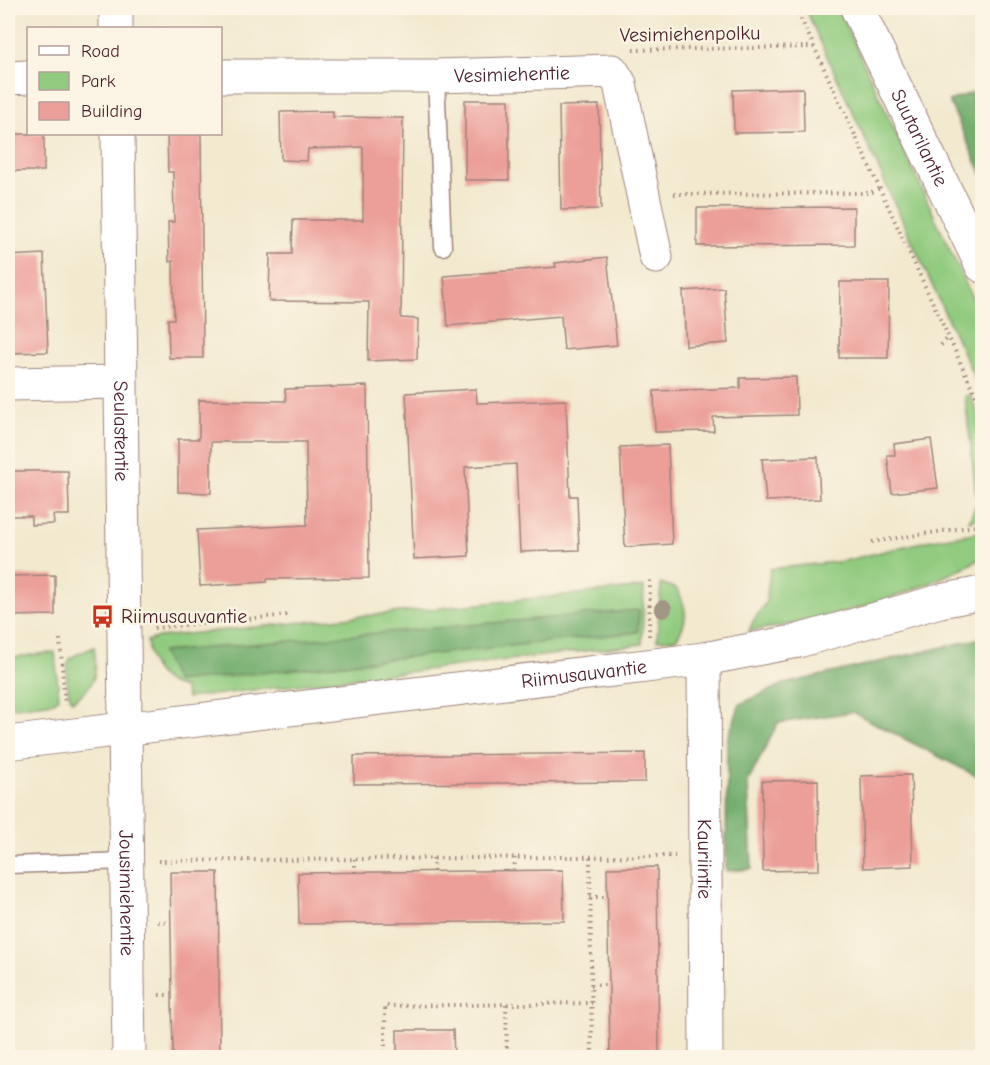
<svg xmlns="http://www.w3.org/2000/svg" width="990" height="1065" viewBox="0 0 990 1065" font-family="'Comic Neue',sans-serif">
  <rect width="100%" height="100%" fill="#fcf5e5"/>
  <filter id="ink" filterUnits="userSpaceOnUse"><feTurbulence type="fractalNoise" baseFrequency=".0167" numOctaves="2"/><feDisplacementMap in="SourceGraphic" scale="12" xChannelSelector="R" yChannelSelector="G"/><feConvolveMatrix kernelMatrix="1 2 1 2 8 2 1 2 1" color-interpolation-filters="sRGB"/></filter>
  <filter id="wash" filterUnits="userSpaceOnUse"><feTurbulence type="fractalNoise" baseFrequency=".008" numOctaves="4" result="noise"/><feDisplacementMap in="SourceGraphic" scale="24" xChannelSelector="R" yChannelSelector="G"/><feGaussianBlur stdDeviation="1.35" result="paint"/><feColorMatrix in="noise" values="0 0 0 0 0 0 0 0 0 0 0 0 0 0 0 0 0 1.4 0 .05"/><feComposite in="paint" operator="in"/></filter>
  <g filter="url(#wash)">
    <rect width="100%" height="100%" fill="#f2e9cf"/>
    <path fill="#91cb7f" stroke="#6e7555" stroke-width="1.5" d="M805,8H838L982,319V394Z
      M970,395L982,423V517L969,521L977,502L965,396Z
      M982,532V558C910,597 831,620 749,631L753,621L766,603L770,569L844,561L926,541Z
      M661,583L677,589C687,608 689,621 676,639L657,640Z
      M644,587L642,644L187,698L184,688C158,683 149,665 147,641L159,637Z
      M94,647C98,673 96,687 72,701C68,693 63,665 71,658C77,653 87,651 94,647Z
      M55,652L59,698L54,702L8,708V658Z"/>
    <path fill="#74af6e" stroke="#5f674c" stroke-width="1.5" d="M982,89V175L949,101Z
      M639,610L638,632L176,682L162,652Z
      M982,638V779L853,712L778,723L748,782L752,869L726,871L727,740L740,704L784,684Z"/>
    <g id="blocks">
      <path fill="#ec9e99" d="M803,88L804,132L734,133L733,90Z
        M465,100H509V180H465Z
        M599,105L601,209L561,210L559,106Z
        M333,111V117L403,118L401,318L418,319L417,359L368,361L369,302L269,301L270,254H292L293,220H363V147L308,149L307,161L281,160L280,112Z
        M8,134H44V171H8Z
        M167,134H201L203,358H169L168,319H174L173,261L169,262L168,222H174L173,172H168Z
        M854,207V245L697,246V208Z
        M44,254L48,352L8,353V256Z
        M607,257L617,345L564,350L561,316L448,326L444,276L556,267L555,263Z
        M840,282H889L888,358H839Z
        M724,288L728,343L686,346L683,291Z
        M796,377L797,415L713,417L714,431L655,432L654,391L740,388V378Z
        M367,386L369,578L267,579V582L200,586L197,530L307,525L306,442H211V493L178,492V439H199V400L286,401L285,389Z
        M476,389L477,403L566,400L570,496H577L579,550L520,552L516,464L465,467L469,556L414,559L406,393Z
        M931,439L938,488L892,493L887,455H895L894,444Z
        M668,445L672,544L625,547L620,447Z
        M818,457L820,499L766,501L762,459Z
        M10,471H68L69,515H53L54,524L31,525V516H11Z
        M55,575V615L8,616V576Z
        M645,753V782L354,784V756Z
        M911,775L913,866L863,868L861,776Z
        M818,780L819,870L763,871L762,781Z
        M657,867L659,1058H610L607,868Z
        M563,870L564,921L299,924L298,873Z
        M170,872H218L220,1058H173Z
        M397,1030H453L454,1058H397Z"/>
    </g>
  </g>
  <g filter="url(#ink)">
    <use href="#blocks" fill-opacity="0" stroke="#9e847d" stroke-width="1.5"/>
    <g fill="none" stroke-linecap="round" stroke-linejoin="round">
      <defs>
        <path id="lane" d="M436,76L443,247
          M8,865L127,861"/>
        <g id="street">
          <path d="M116,8V28"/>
          <path id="s1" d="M220,76H436L612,71L620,84L656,257"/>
          <path d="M8,78L28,77"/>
          <path id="s2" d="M118,134L129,1058"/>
          <path d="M8,384L119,382"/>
          <path id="s3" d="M704,659L706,1058"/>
        </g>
        <g id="secondary">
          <path id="s4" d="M8,743L704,659L798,641L940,601L982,593"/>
        </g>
        <g id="primary">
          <path id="s5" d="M857,8L982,266"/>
        </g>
      </defs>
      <use href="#lane" stroke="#9e847d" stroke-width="19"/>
      <use href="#street" stroke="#9e847d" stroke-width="35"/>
      <use href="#secondary" stroke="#9e847d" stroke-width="35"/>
      <use href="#primary" stroke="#9e847d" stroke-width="35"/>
      <path stroke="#9e847d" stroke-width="4" stroke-dasharray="1.5 4.5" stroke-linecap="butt" d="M796,8L982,409
        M633,50L814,47
        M674,194L870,193L880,188
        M941,345L948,338
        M872,542L982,525
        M154,628L288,615
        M649,636L650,578
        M60,639L65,705
        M590,857L592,1058
        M433,858L434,872
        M355,859V872
        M158,861L675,856
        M514,871L515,858
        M590,897H608
        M158,922H171
        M591,985H609
        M159,995H171
        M506,1004L507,1058
        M385,1058V1006L592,1003"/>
      <use href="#lane" stroke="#fff" stroke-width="16"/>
      <use href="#street" stroke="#fff" stroke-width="33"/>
      <use href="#secondary" stroke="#fff" stroke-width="33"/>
      <use href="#primary" stroke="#fff" stroke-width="33"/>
    </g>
    <circle fill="#a19683" cx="663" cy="609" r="9"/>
  </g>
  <defs>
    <symbol id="bus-bare" viewBox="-9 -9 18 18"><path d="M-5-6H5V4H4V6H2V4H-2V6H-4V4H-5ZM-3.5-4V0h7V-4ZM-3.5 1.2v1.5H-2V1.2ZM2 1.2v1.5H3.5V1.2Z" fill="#c8321e" stroke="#fcf5e5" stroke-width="2.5" paint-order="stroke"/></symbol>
  </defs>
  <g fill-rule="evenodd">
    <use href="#bus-bare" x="86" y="600" width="33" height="33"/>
  </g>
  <g text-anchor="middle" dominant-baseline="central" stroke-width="4.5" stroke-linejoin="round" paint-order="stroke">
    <g font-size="20" fill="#4a1f2b" stroke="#fcf5e5">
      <text transform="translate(690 34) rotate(-1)">Vesimiehenpolku</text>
      <text stroke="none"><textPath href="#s1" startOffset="292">Vesimiehentie</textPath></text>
      <text stroke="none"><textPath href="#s5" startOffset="144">Suutarilantie</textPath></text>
      <text stroke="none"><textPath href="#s2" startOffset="297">Seulastentie</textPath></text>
      <text stroke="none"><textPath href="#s4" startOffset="580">Riimusauvantie</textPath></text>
      <text stroke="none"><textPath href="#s3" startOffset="200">Kauriintie</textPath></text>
      <text stroke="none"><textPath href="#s2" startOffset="759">Jousimiehentie</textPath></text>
    </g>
    <g font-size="20" fill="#4a1f2b" stroke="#fcf5e5" text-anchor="start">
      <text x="121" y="616">Riimusauvantie</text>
    </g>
  </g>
  <rect width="990" height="1065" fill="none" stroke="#fcf5e5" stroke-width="30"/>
  <rect x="27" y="27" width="195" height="108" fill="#fcf5e5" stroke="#b59f9b" stroke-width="1.5"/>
  <rect x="39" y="46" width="30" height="9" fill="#ffffff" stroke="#b59f9b" stroke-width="1.5"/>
  <text x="81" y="57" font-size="18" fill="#4a1f2b">Road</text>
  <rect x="39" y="72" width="30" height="18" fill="#91cb7f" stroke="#b59f9b" stroke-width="1.5"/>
  <text x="81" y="87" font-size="18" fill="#4a1f2b">Park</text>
  <rect x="39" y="102" width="30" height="18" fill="#ec9e99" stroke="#b59f9b" stroke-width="1.5"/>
  <text x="81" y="117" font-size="18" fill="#4a1f2b">Building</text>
</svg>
